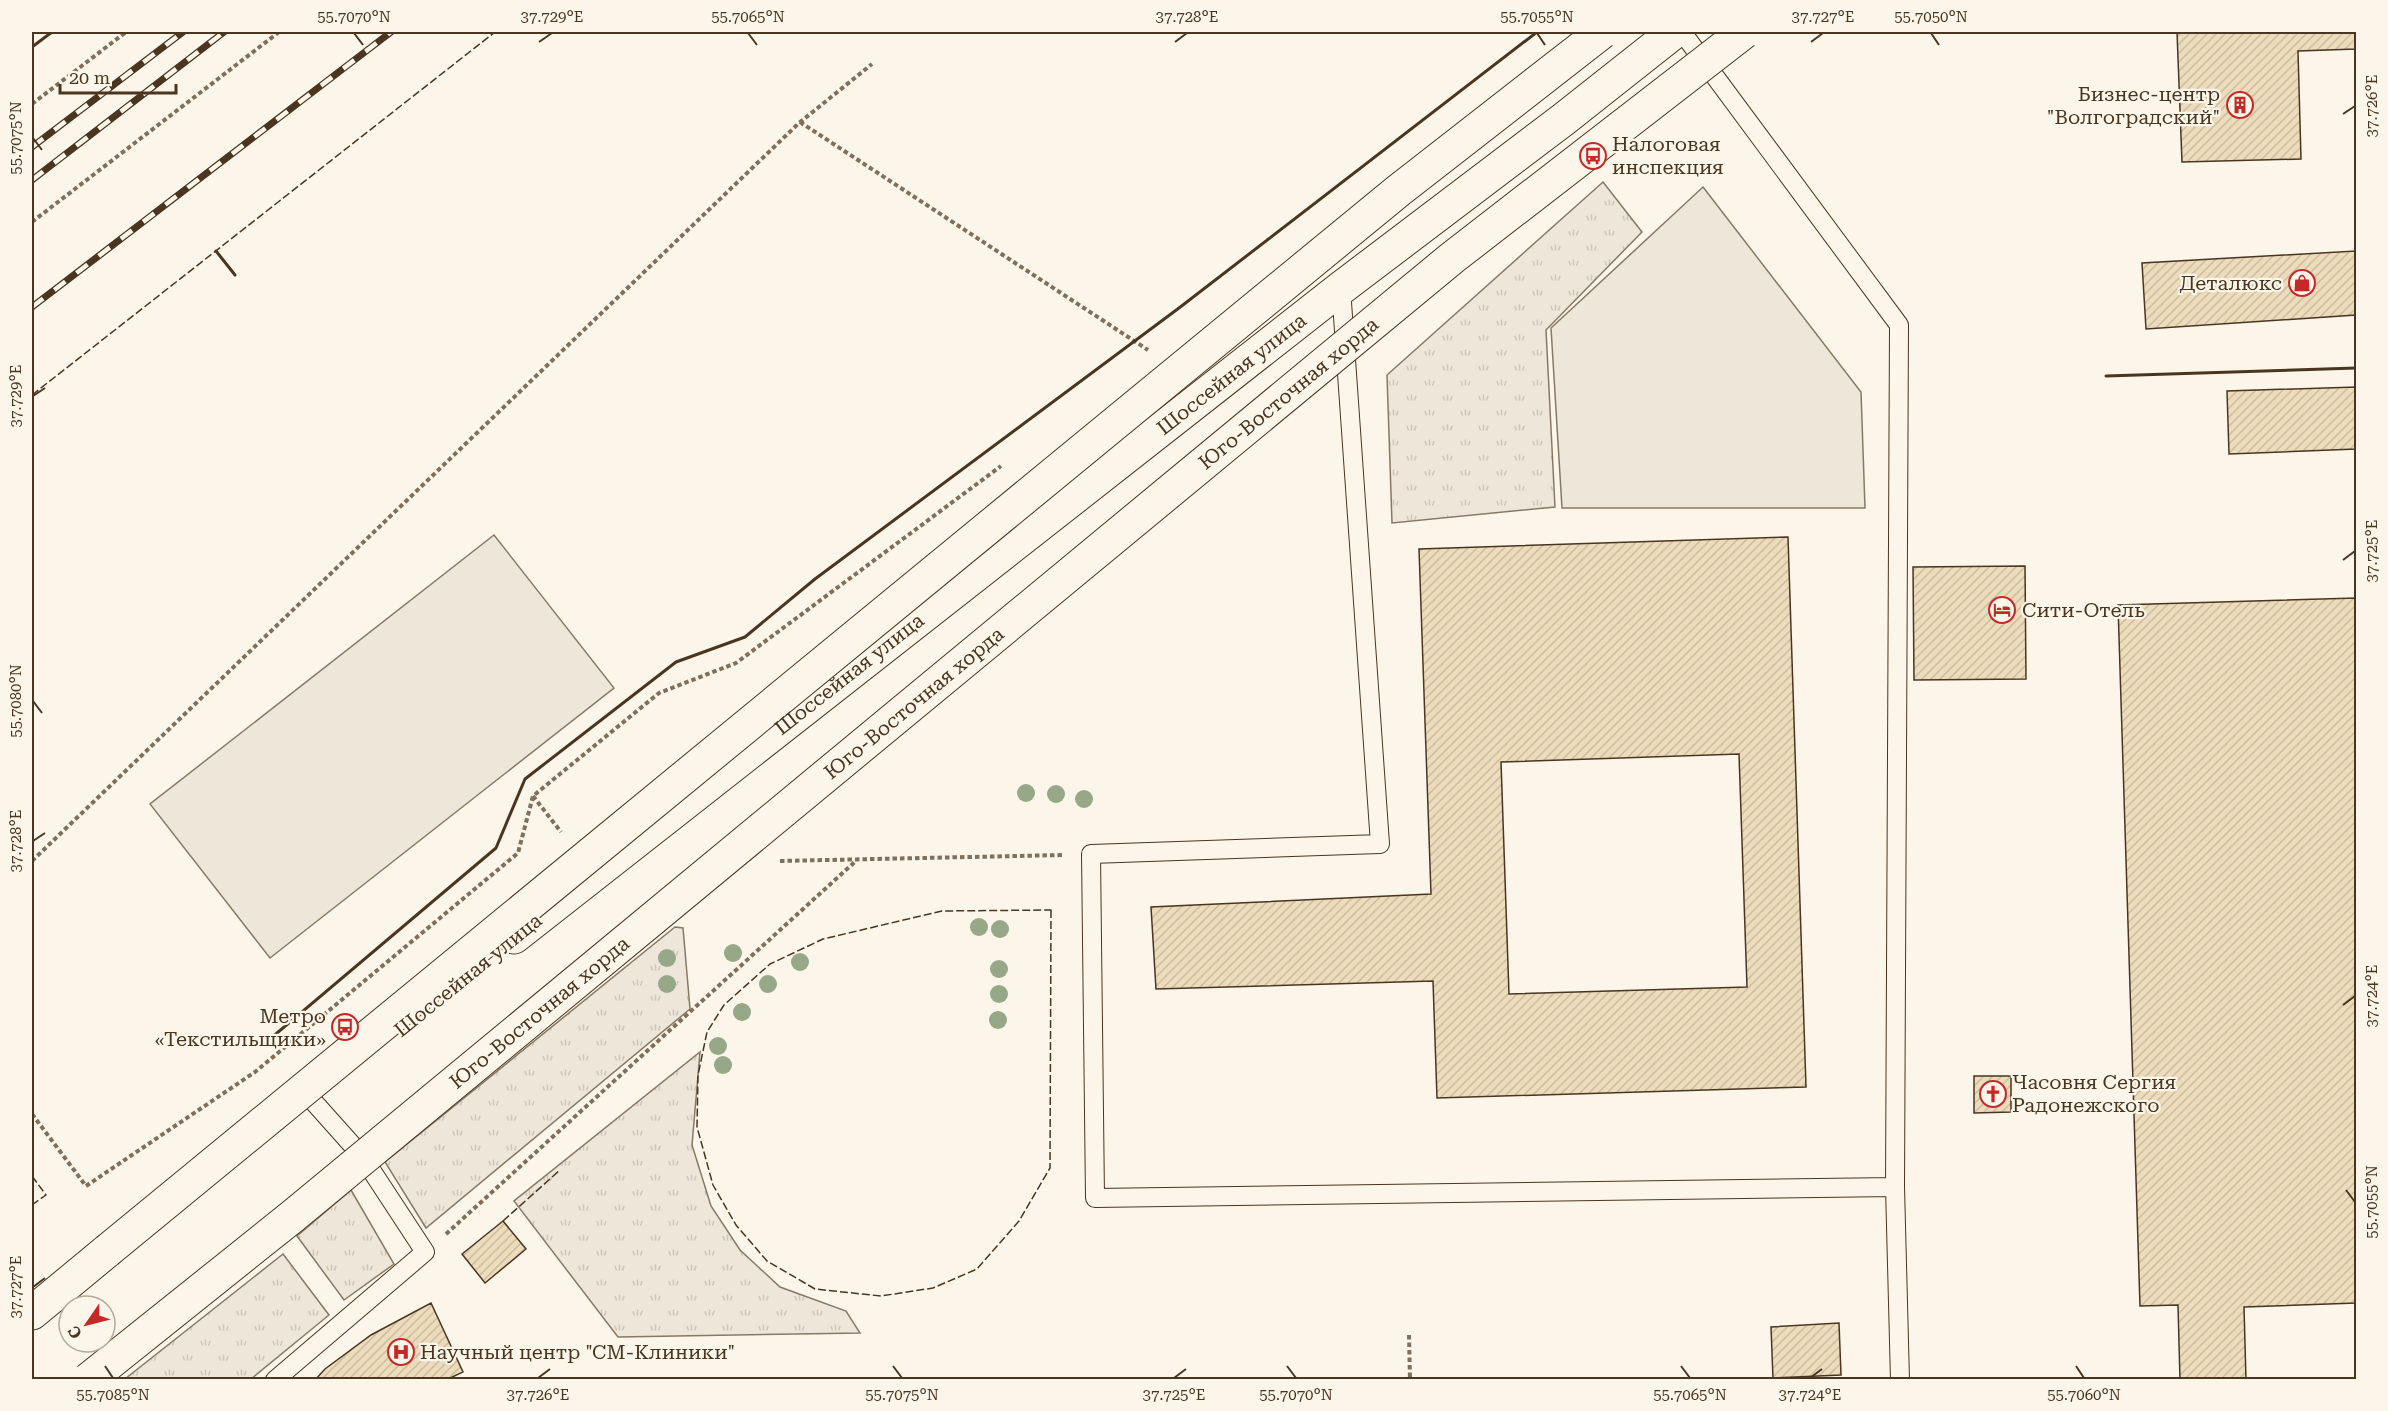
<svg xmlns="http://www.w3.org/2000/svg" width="2388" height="1411" viewBox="0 0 2388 1411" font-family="'Roboto Serif',serif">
  <defs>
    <pattern id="grass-tufts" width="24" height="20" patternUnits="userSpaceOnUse" patternTransform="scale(1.5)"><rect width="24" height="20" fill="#ede6d9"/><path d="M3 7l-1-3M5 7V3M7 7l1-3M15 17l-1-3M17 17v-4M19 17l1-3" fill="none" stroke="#cdc6ba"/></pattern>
    <pattern id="building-hatch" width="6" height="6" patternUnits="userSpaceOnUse" patternTransform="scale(1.5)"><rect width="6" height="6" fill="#ecdcbc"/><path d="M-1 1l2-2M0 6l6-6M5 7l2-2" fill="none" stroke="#ccbda1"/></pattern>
  </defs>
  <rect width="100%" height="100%" fill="#fbf6e9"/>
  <path fill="url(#grass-tufts)" stroke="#887966" stroke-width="1.5" d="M1603,182L1642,232L1546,330L1555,507L1392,523L1387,375Z
    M675,927L683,928L690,1009L426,1228L385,1162Z
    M700,1052L692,1145L711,1206L740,1250L780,1287L846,1311L860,1333L618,1337L514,1201Z
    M351,1190L394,1264L344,1300L297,1236Z
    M283,1254L329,1315L251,1379H125Z"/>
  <path fill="#ede7d9" stroke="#887966" stroke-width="1.5" d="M1703,187L1861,392L1865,508H1562L1551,328Z
    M494,535L614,688L270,958L150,804Z"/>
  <path fill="url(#building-hatch)" stroke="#4a3520" stroke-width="1.5" fill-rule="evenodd" d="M2177,32H2356V49L2298,51L2301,159L2182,162Z
    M2356,251V315L2146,329L2142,263Z
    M2356,387V449L2229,454L2227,391Z
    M1788,537L1806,1087L1437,1098L1433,981L1156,989L1151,907L1431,894L1419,549ZM1739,754L1747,987L1509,994L1501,762Z
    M2025,566L2026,679L1914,680L1913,567Z
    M2356,598V1303L2244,1307L2246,1380H2180L2178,1305L2140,1306L2118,605Z
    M1974,1076H2011V1112L1974,1113Z
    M503,1221L526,1249L485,1283L462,1254Z
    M431,1303L463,1372L446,1380H315L325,1369L371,1335Z
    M1839,1323L1841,1375L1773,1378L1771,1327Z"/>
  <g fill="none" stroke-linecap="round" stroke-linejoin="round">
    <defs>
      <path id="service" d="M1682,32L1899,325L1895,1187L1900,1380
        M1341,288L1380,844L1091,854L1095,1198L1895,1187
        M275,1380L425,1252L362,1156L312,1100"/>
      <g id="secondary">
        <path id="s1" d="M514,937L1341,288L1564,119L1674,32"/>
      </g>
      <path id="primary" d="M32,1313L107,1251"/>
    </defs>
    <use href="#service" stroke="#4a3520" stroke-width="20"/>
    <use href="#secondary" stroke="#4a3520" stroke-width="35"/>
    <use href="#primary" stroke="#4a3520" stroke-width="35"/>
    <path stroke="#7f6f5c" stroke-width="4" stroke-dasharray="4.5 3" stroke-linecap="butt" d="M32,104L126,32
      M800,122L1148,350
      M32,222L279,32
      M533,796L561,832
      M32,861L799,123L872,64
      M780,861L1064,855
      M32,1114L86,1186L255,1072L518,853L533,796L659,693L736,663L1001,466
      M446,1234L858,859
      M1409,1335L1410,1380"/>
    <use href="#service" stroke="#fbf6e9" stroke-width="18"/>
    <use href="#secondary" stroke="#fbf6e9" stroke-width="33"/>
    <use href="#primary" stroke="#fbf6e9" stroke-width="33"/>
    <defs>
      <path id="rail" d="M32,147L183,32
        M32,180L224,32
        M32,307L391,32"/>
    </defs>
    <use href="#rail" stroke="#4a3520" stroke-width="7"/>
    <use href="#rail" stroke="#fbf6e9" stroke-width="4.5" stroke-dasharray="14" stroke-linecap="butt"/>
    <defs>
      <g id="primary-bridge">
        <path d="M107,1251L1398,191L1602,32"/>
        <path id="s2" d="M88,1380L293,1216L1452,258L1744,32"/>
      </g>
    </defs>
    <use href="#primary-bridge" stroke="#4a3520" stroke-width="35" stroke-linecap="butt"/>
    <use href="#primary-bridge" stroke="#fbf6e9" stroke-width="33"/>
    <path stroke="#4a3520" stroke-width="1.5" stroke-dasharray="8 3" stroke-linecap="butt" d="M32,395L495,32
      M1051,910L1050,1168L1019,1221L977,1269L933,1288L881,1296L815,1289L767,1261L736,1225L713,1185L697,1127L698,1075L707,1032L724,1005L770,964L823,939L942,911Z
      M32,1176L46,1195L32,1205
      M503,1221L560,1170"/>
    <path stroke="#4a3520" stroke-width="3" d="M32,47L52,32
      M216,251L235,275
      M2106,376L2356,368
      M264,1044L496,848L525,779L676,662L745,637L815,579L1179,308L1537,32"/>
  </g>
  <g fill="#96a887">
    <circle cx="1026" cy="793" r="9"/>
    <circle cx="1056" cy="794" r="9"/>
    <circle cx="1084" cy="799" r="9"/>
    <circle cx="979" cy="927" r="9"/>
    <circle cx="1000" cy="929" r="9"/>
    <circle cx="733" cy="953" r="9"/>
    <circle cx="667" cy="958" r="9"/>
    <circle cx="800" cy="962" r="9"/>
    <circle cx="999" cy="969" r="9"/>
    <circle cx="667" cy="984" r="9"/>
    <circle cx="768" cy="984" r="9"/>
    <circle cx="999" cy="994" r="9"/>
    <circle cx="742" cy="1012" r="9"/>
    <circle cx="998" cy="1020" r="9"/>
    <circle cx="718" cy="1046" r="9"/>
    <circle cx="723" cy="1065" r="9"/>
  </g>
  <path fill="none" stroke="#4a3520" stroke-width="2" d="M354,33L363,45M748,33L757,45M1537,33L1545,45M1931,33L1939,45M539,42L552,33M1175,42L1187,33M1811,42L1823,33M2343,114L2355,106M33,138L42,150M33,396L45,388M2343,560L2355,551M33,701L42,713M33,841L45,833M2343,1005L2355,996M2346,1190L2355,1202M33,1287L45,1278M105,1366L113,1378M893,1366L902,1378M1287,1366L1296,1378M1681,1366L1690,1378M2076,1366L2084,1378M538,1378L550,1369M1174,1378L1186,1369M1810,1378L1822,1369"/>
  <defs>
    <symbol id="building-ring" viewBox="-11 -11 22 22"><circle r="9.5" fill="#fbf6e9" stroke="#c62828" stroke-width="1.5"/><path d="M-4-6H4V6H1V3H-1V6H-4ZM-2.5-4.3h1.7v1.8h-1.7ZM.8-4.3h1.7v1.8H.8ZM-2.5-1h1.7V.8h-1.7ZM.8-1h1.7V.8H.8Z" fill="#c62828"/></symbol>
    <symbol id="bus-ring" viewBox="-11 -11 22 22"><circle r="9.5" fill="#fbf6e9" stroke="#c62828" stroke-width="1.5"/><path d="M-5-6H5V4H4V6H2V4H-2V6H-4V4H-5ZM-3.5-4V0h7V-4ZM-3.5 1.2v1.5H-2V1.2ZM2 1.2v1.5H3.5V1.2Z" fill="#c62828"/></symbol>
    <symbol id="shop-ring" viewBox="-11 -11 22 22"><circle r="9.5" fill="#fbf6e9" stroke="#c62828" stroke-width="1.5"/><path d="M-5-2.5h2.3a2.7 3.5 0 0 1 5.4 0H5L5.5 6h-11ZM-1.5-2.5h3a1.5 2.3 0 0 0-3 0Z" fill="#c62828"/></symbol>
    <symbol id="hotel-ring" viewBox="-11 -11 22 22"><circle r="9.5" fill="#fbf6e9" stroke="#c62828" stroke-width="1.5"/><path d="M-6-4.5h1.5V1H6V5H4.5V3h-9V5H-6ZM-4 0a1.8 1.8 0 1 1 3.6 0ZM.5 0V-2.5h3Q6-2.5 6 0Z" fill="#c62828"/></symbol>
    <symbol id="church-ring" viewBox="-11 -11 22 22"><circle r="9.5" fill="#fbf6e9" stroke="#c62828" stroke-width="1.5"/><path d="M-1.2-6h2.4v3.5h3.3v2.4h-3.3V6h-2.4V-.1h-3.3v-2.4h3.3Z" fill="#c62828"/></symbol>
    <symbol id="hospital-ring" viewBox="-11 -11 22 22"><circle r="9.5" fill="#fbf6e9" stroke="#c62828" stroke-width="1.5"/><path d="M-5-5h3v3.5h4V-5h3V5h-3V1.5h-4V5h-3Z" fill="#c62828"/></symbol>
  </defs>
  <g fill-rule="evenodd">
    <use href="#building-ring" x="2225" y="90" width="30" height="30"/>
    <use href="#bus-ring" x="1578" y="141" width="30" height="30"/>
    <use href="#shop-ring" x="2287" y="268" width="30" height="30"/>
    <use href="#hotel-ring" x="1987" y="595" width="30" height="30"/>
    <use href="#bus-ring" x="330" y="1012" width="30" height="30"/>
    <use href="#church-ring" x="1978" y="1079" width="30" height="30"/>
    <use href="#hospital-ring" x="386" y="1337" width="30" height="30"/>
  </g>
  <g text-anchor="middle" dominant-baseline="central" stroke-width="4.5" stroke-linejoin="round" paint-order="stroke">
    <g font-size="20" fill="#4a3520" stroke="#fbf6e9" text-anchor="start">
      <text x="2220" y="94" text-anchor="end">Бизнес-центр<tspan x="2220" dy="23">"Волгоградский"</tspan></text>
      <text x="1612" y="144">Налоговая<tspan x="1612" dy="23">инспекция</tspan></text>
      <text x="2282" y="283" text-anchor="end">Деталюкс</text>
      <text x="2022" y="610">Сити-Отель</text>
      <text x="326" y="1016" text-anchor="end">Метро<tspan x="326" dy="23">«Текстильщики»</tspan></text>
      <text x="2012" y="1082">Часовня Сергия<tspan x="2012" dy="23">Радонежского</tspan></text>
      <text x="420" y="1352">Научный центр "СМ-Клиники"</text>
    </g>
    <g font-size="20" fill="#4a3520" stroke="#fbf6e9">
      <text stroke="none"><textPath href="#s1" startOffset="912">Шоссейная улица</textPath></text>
      <text stroke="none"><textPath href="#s2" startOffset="1554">Юго-Восточная хорда</textPath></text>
      <text stroke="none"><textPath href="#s1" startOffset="426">Шоссейная улица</textPath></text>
      <text stroke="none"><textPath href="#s2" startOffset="1068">Юго-Восточная хорда</textPath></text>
      <text transform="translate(468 975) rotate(-39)">Шоссейная улица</text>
      <text stroke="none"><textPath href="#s2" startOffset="582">Юго-Восточная хорда</textPath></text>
    </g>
  </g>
  <rect width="2388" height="1411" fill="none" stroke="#fbf6e9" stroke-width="66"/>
  <g transform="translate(87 1324) rotate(235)"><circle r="28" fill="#fbf6e9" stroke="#b4a999" stroke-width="1.5"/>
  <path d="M0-4.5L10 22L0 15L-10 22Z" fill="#c62828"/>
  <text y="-9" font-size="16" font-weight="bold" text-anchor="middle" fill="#4a3520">С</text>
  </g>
  <path d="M60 84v9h116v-9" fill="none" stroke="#4a3520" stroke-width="3"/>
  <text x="69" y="84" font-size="18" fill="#4a3520" stroke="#fbf6e9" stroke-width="4.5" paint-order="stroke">20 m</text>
  <rect x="33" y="33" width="2322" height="1345" fill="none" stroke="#4a3520" stroke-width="2"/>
  <g font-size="15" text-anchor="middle" fill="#4a3520">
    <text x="354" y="22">55.7070°N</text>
    <text x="552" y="22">37.729°E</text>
    <text x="748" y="22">55.7065°N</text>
    <text x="1187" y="22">37.728°E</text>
    <text x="1537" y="22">55.7055°N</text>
    <text x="1823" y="22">37.727°E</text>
    <text x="1931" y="22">55.7050°N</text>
    <text transform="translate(2372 106) rotate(-90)" y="5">37.726°E</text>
    <text transform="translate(16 138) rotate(-90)" y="5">55.7075°N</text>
    <text transform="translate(16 396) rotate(-90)" y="5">37.729°E</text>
    <text transform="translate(2372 551) rotate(-90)" y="5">37.725°E</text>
    <text transform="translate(16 701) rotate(-90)" y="5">55.7080°N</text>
    <text transform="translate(16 841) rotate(-90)" y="5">37.728°E</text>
    <text transform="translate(2372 996) rotate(-90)" y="5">37.724°E</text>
    <text transform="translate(2372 1202) rotate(-90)" y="5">55.7055°N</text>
    <text transform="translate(16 1287) rotate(-90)" y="5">37.727°E</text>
    <text x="113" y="1400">55.7085°N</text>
    <text x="538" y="1400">37.726°E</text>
    <text x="902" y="1400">55.7075°N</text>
    <text x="1174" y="1400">37.725°E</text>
    <text x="1296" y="1400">55.7070°N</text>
    <text x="1690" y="1400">55.7065°N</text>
    <text x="1810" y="1400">37.724°E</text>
    <text x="2084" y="1400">55.7060°N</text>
  </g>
</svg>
